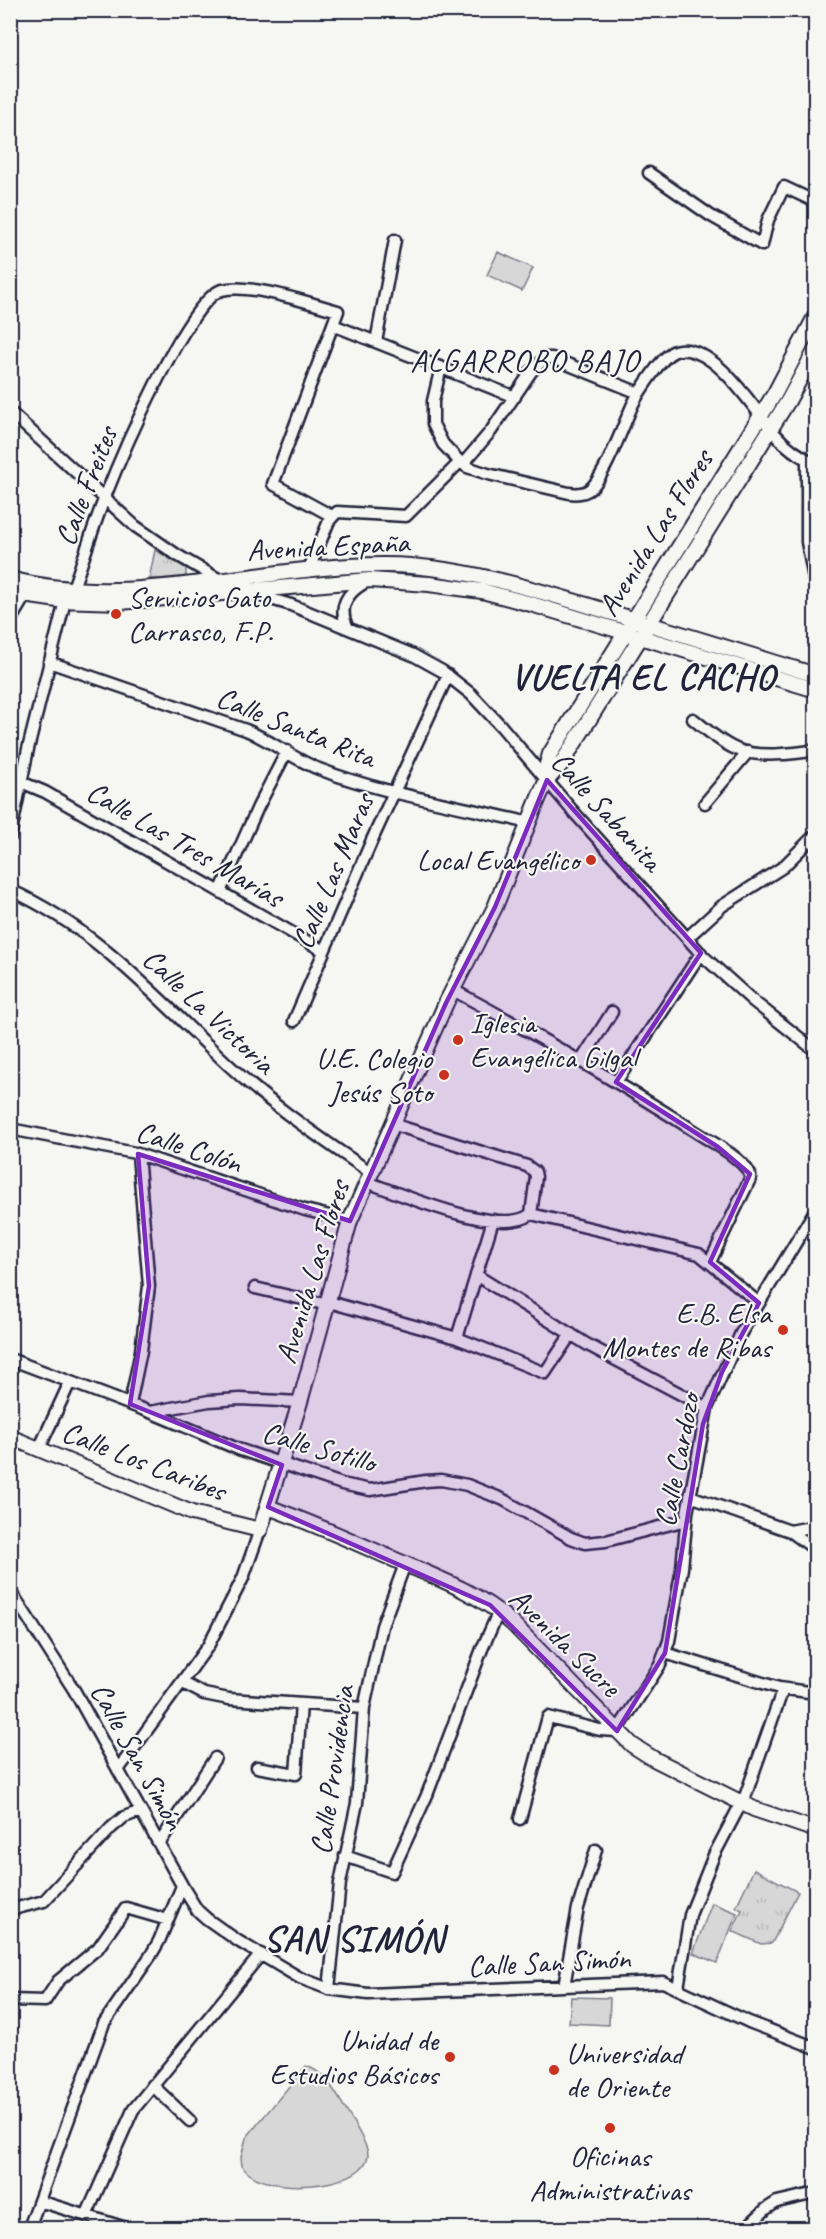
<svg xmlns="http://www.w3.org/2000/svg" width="826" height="2239" viewBox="0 0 826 2239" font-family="Caveat,sans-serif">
  <defs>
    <pattern id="grass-tufts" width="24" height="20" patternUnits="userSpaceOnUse" patternTransform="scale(1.5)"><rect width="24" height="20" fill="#d7d7d7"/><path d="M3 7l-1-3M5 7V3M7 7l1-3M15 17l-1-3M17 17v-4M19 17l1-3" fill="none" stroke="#b8b8b9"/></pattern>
  </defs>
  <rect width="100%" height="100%" fill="#f6f6f2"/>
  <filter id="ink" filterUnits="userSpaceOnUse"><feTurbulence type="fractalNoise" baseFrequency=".0167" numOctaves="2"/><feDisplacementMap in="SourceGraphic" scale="12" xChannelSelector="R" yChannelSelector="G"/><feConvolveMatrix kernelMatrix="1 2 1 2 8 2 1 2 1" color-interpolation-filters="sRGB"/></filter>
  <g filter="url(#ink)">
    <path fill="url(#grass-tufts)" stroke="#7c7c89" stroke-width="1.5" d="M155,550L186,568V576L181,578L149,579Z
      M387,570L469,579L573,607L552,605L430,579L141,597L84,594Z
      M754,1869L798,1892L772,1943L761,1944L732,1931L742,1910L736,1907Z"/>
    <path fill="#d7d7d7" stroke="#7c7c89" stroke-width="1.5" d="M498,252L533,268L522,291L487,275Z
      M712,1903L737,1913L717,1963L693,1953Z
      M571,1997L610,1998L609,2025L569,2023Z
      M306,2066C324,2071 334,2090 343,2105C349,2116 368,2143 368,2155C365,2190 259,2197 242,2166L241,2157L246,2138Z"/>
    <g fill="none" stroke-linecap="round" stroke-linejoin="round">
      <defs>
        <path id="street" d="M649,173L711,216L762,245L768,220L784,187L816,202
          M333,325L515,397
          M376,342L395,240
          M441,367L433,401V424L443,444L460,462L467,467L488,474L569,493C577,494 584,494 590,489C605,477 624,423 633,404C640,390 649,378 658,366C664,359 670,351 679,350C716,345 755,411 775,434C786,447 801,457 816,464
          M10,412L135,526L177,555L220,580
          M807,460V542L816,589
          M463,464L491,431L531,372L545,358H552L639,393
          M308,571L329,521L337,512L406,516L460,462
          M251,593L291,605L413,655L442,671L471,694L501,726L571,809L704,957L753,1001L816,1051
          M10,621L25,596
          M348,628C337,607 347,592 366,582
          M49,662L246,730C272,741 293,759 319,769C386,795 459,805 529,823
          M693,719C706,729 721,743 736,749C756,758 794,754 816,750
          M21,782L45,792L324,951
          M705,803L748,752
          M10,837L28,749L65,601L73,588C84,558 93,527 105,497C119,461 188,298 222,290C251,283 309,303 338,311L273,484L332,516
          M10,890C100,930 162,1004 233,1069C275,1108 324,1140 371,1173
          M220,892L258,807L287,751
          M687,938L722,906L783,867L816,834
          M453,990C535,1034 615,1080 693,1130C708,1140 739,1156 748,1171C751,1174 750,1175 750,1179L710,1262
          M294,1021L372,840L448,675
          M581,1061L612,1012
          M616,1082L701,953
          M10,1129L135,1153L305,1210L350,1221
          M367,1182C401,1194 501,1238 531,1214L536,1177L535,1172L527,1166L392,1124
          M531,1214L699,1254L759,1303
          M476,1275L588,1345L707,1408
          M255,1288L328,1305
          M329,1302L457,1338L545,1373L571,1334
          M457,1338L493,1220
          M10,1359L150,1412L238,1449L342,1484L370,1490L426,1481L441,1480L467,1485L502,1499L571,1538L585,1543L606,1541L686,1520
          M130,1404L141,1351L149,1286L138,1154
          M150,1412L209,1401L240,1399L300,1402
          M39,1449L70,1382
          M690,1496L790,1531L816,1550
          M790,1531L816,1526
          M10,1590L74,1690L184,1889L197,1910L207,1919L238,1941L300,1978L329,1989L368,1994L663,1982L749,2022L816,2048
          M665,1653L779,1688L816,1693
          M183,1683L204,1694L229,1699L364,1708
          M257,1767L296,1774L301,1704
          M118,1770L208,1646L243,1578L260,1530
          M520,1819L548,1717L600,1730L617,1731L660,1665L669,1641L682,1568L687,1513L707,1408L741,1333L816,1209
          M159,1844L215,1758
          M345,1856L392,1872L427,1795L482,1649L499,1611
          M10,1910L44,1901L111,1828L124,1817L141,1811
          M564,1986L578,1908L596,1850
          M678,1988L690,1915L714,1855L746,1794L783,1689
          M329,1989L340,1883L357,1803L364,1708L382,1626L405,1564
          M10,2000L45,2001L58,1981L98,1948L126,1908L168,1920
          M152,2085L190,2121
          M39,2201L126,2228
          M86,2216L133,2110L261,1954
          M29,2228L104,2023L151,1955L159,1941L182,1886
          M746,2228L766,2209L777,2202L816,2193"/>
        <path id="secondary" d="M10,579C132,611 263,564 386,565C465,566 540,591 616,614C682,634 749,655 816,675
          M10,593L58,600L120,602L370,580L429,584L482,591L531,604L816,690
          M547,780V764L550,754L775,393L816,315
          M10,1437L192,1513L260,1530L300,1402L350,1221L446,1003L495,907L539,797L547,780L562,763L788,401L816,349
          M268,1507C310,1522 350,1540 391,1558C433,1576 478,1592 512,1623L632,1745L654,1759L754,1809L816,1830"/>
      </defs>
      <use href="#street" stroke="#22223b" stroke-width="15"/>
      <use href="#secondary" stroke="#22223b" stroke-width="18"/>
      <use href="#street" stroke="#f6f6f2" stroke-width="10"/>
      <use href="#secondary" stroke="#f6f6f2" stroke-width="14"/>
    </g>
  </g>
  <path fill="#7b2cbf" fill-opacity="0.2" stroke="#7b2cbf" stroke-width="4.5" stroke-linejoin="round" d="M547,780L701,953L616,1082L718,1147L750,1174L710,1262L759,1303L722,1372L703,1424L665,1653L617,1731L490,1605L268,1507L282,1465L130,1404L149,1286L138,1154L350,1221L446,1003L495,907Z"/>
  <g fill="#c8321e" stroke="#f6f6f2" stroke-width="2">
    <circle cx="116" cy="614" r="6"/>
    <circle cx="591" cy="860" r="6"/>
    <circle cx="458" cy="1040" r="6"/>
    <circle cx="444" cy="1075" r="6"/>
    <circle cx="783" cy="1330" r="6"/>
    <circle cx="450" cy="2057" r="6"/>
    <circle cx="554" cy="2070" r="6"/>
    <circle cx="610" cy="2128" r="6"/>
  </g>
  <g text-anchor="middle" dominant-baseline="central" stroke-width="4.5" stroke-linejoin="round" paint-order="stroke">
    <g font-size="30" fill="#22223b" stroke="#f6f6f2">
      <text transform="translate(86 486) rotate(-69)">Calle Freites</text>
      <text transform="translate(655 533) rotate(-58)">Avenida Las Flores</text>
      <text transform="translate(328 546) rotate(-3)">Avenida España</text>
      <text transform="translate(296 727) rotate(22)">Calle Santa Rita</text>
      <text transform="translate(607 811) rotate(48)">Calle Sabanita</text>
      <text transform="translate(185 844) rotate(30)">Calle Las Tres Marías</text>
      <text transform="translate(333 871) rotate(-67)">Calle Las Maras</text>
      <text transform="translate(209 1011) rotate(43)">Calle La Victoria</text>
      <text transform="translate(189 1147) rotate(18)">Calle Colón</text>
      <text transform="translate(312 1272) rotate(-73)">Avenida Las Flores</text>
      <text transform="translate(319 1447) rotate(16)">Calle Sotillo</text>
      <text transform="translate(677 1460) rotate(-79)">Calle Cardozo</text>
      <text transform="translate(144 1461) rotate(21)">Calle Los Caribes</text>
      <text transform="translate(565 1642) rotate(44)">Avenida Sucre</text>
      <text transform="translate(138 1756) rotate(61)">Calle San Simón</text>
      <text transform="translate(332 1770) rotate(-82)">Calle Providencia</text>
      <text transform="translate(549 1962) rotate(-3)">Calle San Simón</text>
    </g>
    <g font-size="30" fill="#22223b" stroke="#f6f6f2" text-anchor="end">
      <text x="128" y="597" text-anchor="start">Servicios Gato<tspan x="128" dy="34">Carrasco, F.P.</tspan></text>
      <text x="579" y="860">Local Evangélico</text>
      <text x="470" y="1023" text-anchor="start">Iglesia<tspan x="470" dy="34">Evangélica Gilgal</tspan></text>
      <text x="432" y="1058">U.E. Colegio<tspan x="432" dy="34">Jesús Soto</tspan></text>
      <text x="771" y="1313">E.B. Elsa<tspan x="771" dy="34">Montes de Ribas</tspan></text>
      <text x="438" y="2040">Unidad de<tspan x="438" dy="34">Estudios Básicos</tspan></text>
      <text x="566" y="2053" text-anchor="start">Universidad<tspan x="566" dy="34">de Oriente</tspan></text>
      <text x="610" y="2156" text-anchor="middle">Oficinas<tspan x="610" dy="34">Administrativas</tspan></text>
    </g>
    <g font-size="32" letter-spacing="1.5" fill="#22223b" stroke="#f6f6f2">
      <text x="525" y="360">ALGARROBO BAJO</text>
    </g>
    <g font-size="36" font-weight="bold" letter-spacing="1.5" fill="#22223b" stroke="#f6f6f2">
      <text x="643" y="677">VUELTA EL CACHO</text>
      <text x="354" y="1939">SAN SIMÓN</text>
    </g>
  </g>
  <rect width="826" height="2239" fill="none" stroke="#f6f6f2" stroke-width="36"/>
  <rect x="18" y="18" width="790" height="2203" fill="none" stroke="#22223b" stroke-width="2" filter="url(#ink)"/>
</svg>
